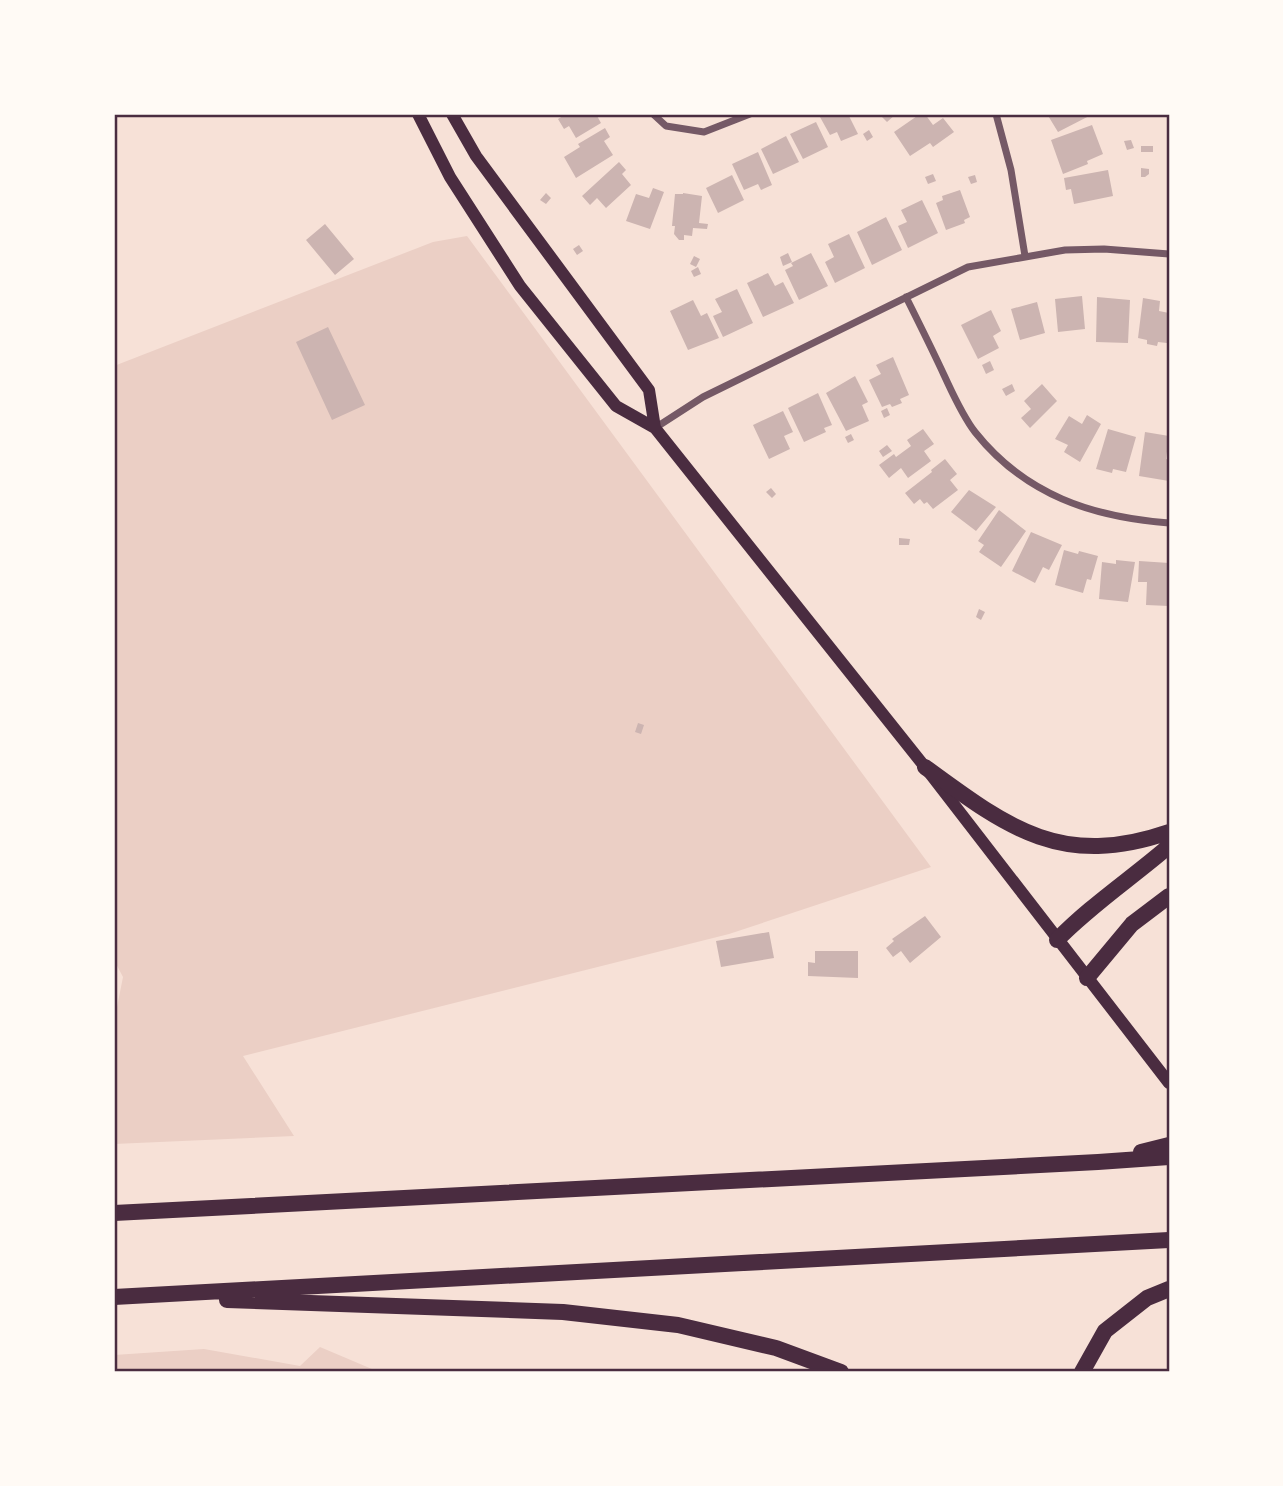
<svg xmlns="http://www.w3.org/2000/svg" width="1283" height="1486" viewBox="0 0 1283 1486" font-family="'PT Sans',sans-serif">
  <rect width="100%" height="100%" fill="#f7e1d7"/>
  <path fill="#ebcfc5" d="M467,236L931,867L729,934L243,1056L294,1136L114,1144V1022L123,977L114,960V366L433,242Z
    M320,1347L379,1372H114V1355L204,1349L300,1366Z"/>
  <path fill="#ccb4b1" d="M566,114H596L601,123L576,138L569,126L564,129L558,119Z
    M827,114H848L858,134L841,141L837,132L830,135L820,117Z
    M879,114H896L887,122Z
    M920,114H925L933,125L943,118L954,132L933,147L930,143L910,156L894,132Z
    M1047,114H1093L1058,132Z
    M816,122L828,147L803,159L790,134Z
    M1092,125L1103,154L1087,161L1088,164L1063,174L1051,140Z
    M605,128L610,137L604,141L613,155L576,178L564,157L580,147L578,144Z
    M869,130L873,137L867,141L863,134Z
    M786,136L799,162L773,174L761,149Z
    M1131,140L1134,148L1127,150L1124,141Z
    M1141,146H1153V152H1141Z
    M758,152L772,185L761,190L758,184L744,190L732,164Z
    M619,162L626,170L622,174L631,185L606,208L597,198L590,205L582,196Z
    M1141,168L1149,169V174L1145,177H1141Z
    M1108,170L1113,196L1074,204L1071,189L1066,190L1064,178Z
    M933,174L936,181L928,184L925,177Z
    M732,175L744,200L718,213L706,188Z
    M975,175L977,182L971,184L968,177Z
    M653,188L664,192L650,229L626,221L636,194L649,198Z
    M960,190L970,217L964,220L965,223L946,230L936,203L943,200L942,196Z
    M546,193L551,198L546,204L540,200Z
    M683,193L702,196L699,223L708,224L707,229L693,228L692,236L684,235V240H679L674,234L675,226H672L675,194H683Z
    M922,200L938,233L908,248L898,226L907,222L901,210Z
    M886,217L902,250L872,265L857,232Z
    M325,224L354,259L335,275L306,240Z
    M849,234L865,268L835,283L825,262L834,257L828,244Z
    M579,245L583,251L577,255L573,249Z
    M788,253L792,262L783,266L780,257Z
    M811,253L828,286L799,300L785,270L793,266L791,263Z
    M694,256L700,259L696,267L690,264Z
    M698,267L701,274L694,277L691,271Z
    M768,273L775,286L783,282L794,303L763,317L747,283Z
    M737,289L753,323L723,337L713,316L722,312L715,299Z
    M1082,296L1085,329L1058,332L1055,299Z
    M1097,297L1130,300L1128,343L1096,342Z
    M1143,298L1160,301L1159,311L1169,313L1167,343L1158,342L1157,346L1147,344V340L1138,338Z
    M693,300L701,316L707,313L719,338L688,350L670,311Z
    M1037,302L1045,333L1020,340L1011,309Z
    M991,310L1001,331L993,336L999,348L978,359L961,325Z
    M328,327L365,405L332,420L296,342Z
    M893,357L909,395L900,399L902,403L892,407L890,404L882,407L869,380L881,374L876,365Z
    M990,361L994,370L986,374L982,365Z
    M855,376L868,402L862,405L869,421L846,431L826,393Z
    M1012,384L1015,391L1006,396L1002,389Z
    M1042,384L1057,401L1030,428L1021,418L1031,409L1024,401Z
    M818,393L832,425L824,428L826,432L804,442L788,408Z
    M887,408L890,415L884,418L881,411Z
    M783,411L793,432L784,436L790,449L769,459L753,425Z
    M1087,415L1101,424L1080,462L1064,452L1068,445L1055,439L1069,416L1082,424Z
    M923,429L934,444L924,451L931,461L908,478L901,468L889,478L879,465L894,454L896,457L911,446L907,440Z
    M1108,429L1136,437L1126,472L1113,469L1112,473L1096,469Z
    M1145,432L1169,436L1166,459L1169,460V481L1139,476Z
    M851,434L854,440L848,443L845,437Z
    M887,445L892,451L883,457L879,451Z
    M945,459L957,474L950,480L958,490L933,509L927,502L924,504L920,499L914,504L905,493L932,472L931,470Z
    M771,488L776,494L772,498L766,492Z
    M969,490L996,507L976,531L951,512Z
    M999,510L1026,531L1001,567L979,552L984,545L978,541Z
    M1031,532L1062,545L1049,570L1043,567L1035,583L1012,571Z
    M899,538L910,539L909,545H899Z
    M1064,550L1078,554L1079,551L1098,556L1091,580L1087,579L1083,593L1055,585Z
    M1116,560L1135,562L1128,602L1099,599L1102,562L1116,564Z
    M1139,561L1169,563V606L1146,605L1147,582H1138Z
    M979,609L985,612L981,620L976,617Z
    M638,723L644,725L641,734L635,732Z
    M925,916L941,937L910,963L901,951L893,957L886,948L894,941L892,939Z
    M769,932L774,958L721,967L716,941Z
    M815,951H858V978L808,976V962L815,963Z"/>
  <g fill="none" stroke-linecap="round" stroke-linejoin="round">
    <path stroke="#755966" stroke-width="7" d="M653,114L666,126L704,132L750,114
      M996,114L1011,170L1025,256
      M906,297C919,323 932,349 944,375C953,394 962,415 975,432C1025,495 1092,517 1169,523
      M655,428L703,397L968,267L1065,250L1104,249L1169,254"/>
    <path stroke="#4a2c40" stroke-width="12" d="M418,114L450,177L520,286L616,406L655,428L925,767L1169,1083
      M452,114L476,156L649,390L655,428"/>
    <path stroke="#4a2c40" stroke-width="16" d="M925,767C1008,828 1062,869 1169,832
      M1057,940C1091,905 1132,878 1169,846
      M1087,978L1132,924L1169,896
      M1141,1152L1169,1145
      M114,1213L1098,1162L1169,1157
      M114,1297L1169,1240
      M227,1300L563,1312L678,1325L776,1348L841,1372
      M1082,1372L1105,1331L1147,1298L1169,1289"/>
  </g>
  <rect width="1283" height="1486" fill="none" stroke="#fffaf5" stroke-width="231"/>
  <rect x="116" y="116" width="1052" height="1254" fill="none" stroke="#4a2c40" stroke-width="2.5"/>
</svg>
